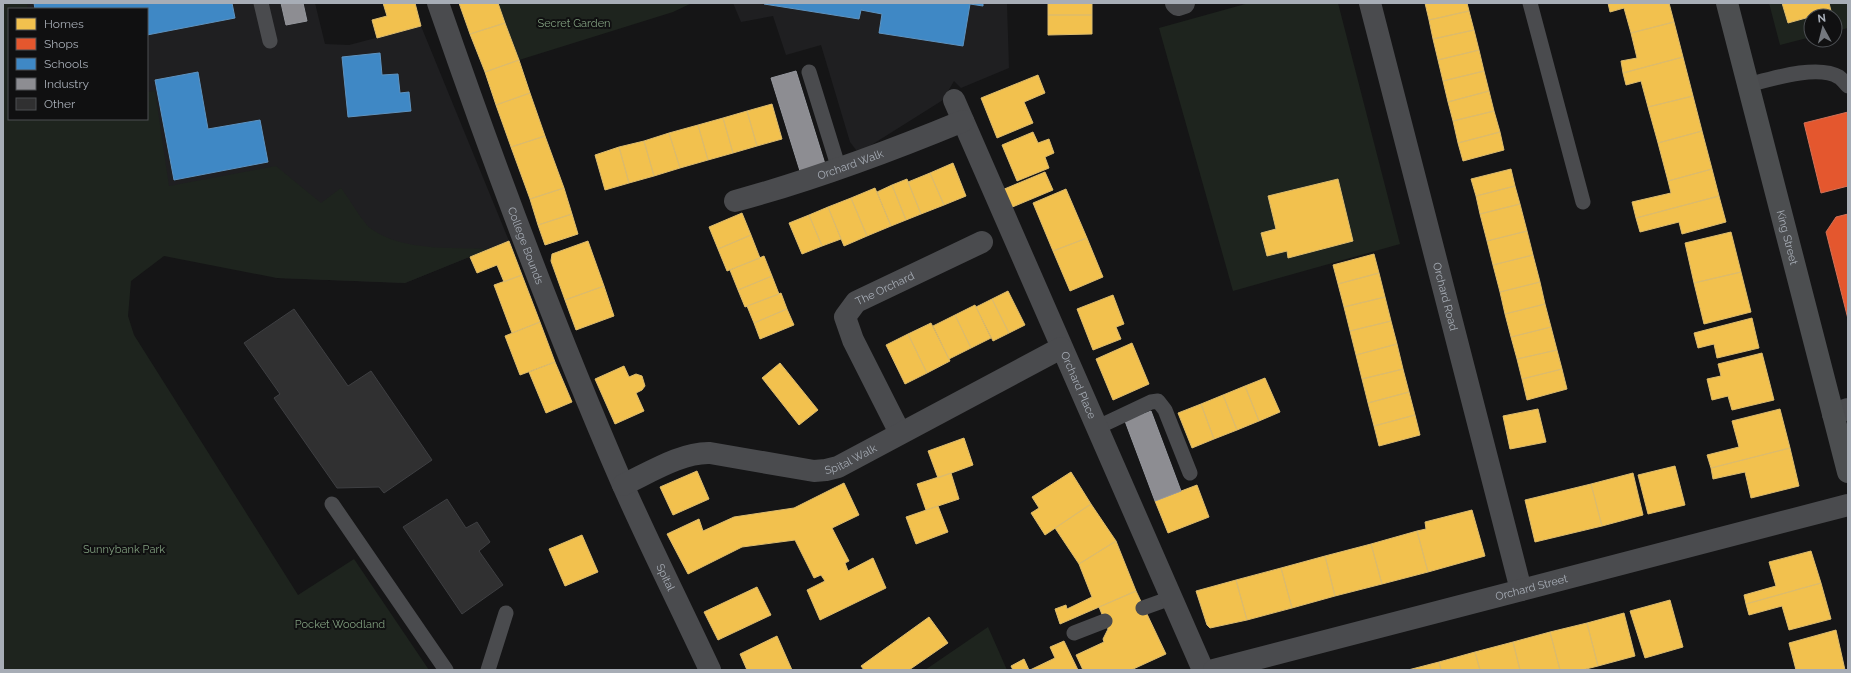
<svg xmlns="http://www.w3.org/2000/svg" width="1851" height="673" viewBox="0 0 1851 673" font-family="Raleway,sans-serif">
  <rect width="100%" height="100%" fill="#151516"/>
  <path fill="#1f1f21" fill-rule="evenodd" d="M3,3H315L325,44L349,45L421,26L509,241L405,283L277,278L3,184ZM9,9H147V119H9Z
    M733,3H1007L1009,68L961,88L954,81L943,100L865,149L856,150L850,142L821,45L786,55L773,16L741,22Z"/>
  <path fill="#1e241e" d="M3,3H27L28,9H9V119H147V92L155,91L169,186L276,166L321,203L341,188C348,197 362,221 370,228C403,252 451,247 489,249L405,283L277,278L164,256L131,281L128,316L134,335L298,595L354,559L429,670H3Z
    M498,3H692L673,12L519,60Z
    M1249,3H1338L1400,244L1233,291L1159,28Z
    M1769,3H1848V28L1835,31V16H1811V37L1780,45Z
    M988,627L1007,670H925Z"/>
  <path fill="#f2c14e" stroke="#dcbb6d" d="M383,3H415L421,26L377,38L372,20L387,16Z
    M459,3H498L505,23L470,34Z
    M1048,3H1092V15H1048Z
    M1425,3H1467L1469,11L1429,20Z
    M1608,3H1669L1674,22L1631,33L1624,8L1610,12Z
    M1782,3H1829L1831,11L1788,23Z
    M1469,11L1474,30L1433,39L1429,20Z
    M1048,15H1092V34L1048,35Z
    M1674,22L1683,57L1623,73L1621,61L1637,58L1631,33Z
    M505,23L519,60L485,72L470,34Z
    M1474,30L1479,50L1438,60L1433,39Z
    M1479,50L1484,71L1443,81L1438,60Z
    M1683,57L1693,96L1648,107L1641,81L1626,85L1623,73Z
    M519,60L530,93L496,105L485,72Z
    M1484,71L1489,91L1448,102L1443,81Z
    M1038,75L1045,93L1024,102L1033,123L997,138L981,98Z
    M1489,91L1494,111L1453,121L1448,102Z
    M530,93L545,136L511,147L496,105Z
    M1693,96L1702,131L1658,143L1648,107Z
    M772,104L782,139L757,146L747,111Z
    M747,111L757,146L733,153L723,118Z
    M1494,111L1500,132L1458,143L1453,121Z
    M723,118L733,153L708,160L698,125Z
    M698,125L708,160L680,168L669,133Z
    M1702,131L1712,169L1668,181L1658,143Z
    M1033,132L1038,143L1049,139L1054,153L1045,157L1049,168L1017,181L1002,145Z
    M1500,132L1504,150L1463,161L1458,143Z
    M669,133L680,168L654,176L644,141Z
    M545,136L564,188L530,199L511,147Z
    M644,141L654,176L629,183L619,147Z
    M619,147L629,183L605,190L595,155Z
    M953,163L966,196L944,205L930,173Z
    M1511,169L1515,186L1476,196L1471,179Z
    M1712,169L1719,196L1636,218L1632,202L1671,193L1668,181Z
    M1045,172L1053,190L1010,208L1002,190Z
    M930,173L944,205L921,214L908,182Z
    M907,179L921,214L906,220L892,185Z
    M1338,179L1353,241L1288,258L1287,251L1267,256L1261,233L1276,229L1268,196Z
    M892,185L906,220L891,226L877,192Z
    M1515,186L1520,204L1480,214L1476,196Z
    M564,188L572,214L538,225L530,199Z
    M875,188L891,226L867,236L851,198Z
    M1066,189L1087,238L1053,251L1033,203Z
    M1719,196L1726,222L1682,234L1679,222L1640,232L1636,218Z
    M851,198L867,236L844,246L828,207Z
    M1520,204L1527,231L1487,241L1480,214Z
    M828,207L841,239L822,246L809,215Z
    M742,213L751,235L718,249L709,227Z
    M572,214L578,234L545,245L538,225Z
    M809,215L822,246L802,254L789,223Z
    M1527,231L1533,255L1493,265L1487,241Z
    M1731,232L1741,272L1694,283L1685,243Z
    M751,235L760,258L727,271L718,249Z
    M1087,238L1103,277L1070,291L1053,251Z
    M509,241L522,275L504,282L497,265L477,273L470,257Z
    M588,241L604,286L565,300L551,261L552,254Z
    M1374,254L1379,273L1338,284L1333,265Z
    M1533,255L1540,282L1500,292L1493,265Z
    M764,256L772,276L738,290L730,270Z
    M1741,272L1751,312L1704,324L1694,283Z
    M1379,273L1385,297L1344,307L1338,284Z
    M522,275L540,322L512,333L494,285Z
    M772,276L779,294L745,307L738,290Z
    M1540,282L1545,304L1505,314L1500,292Z
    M604,286L614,316L576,330L565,300Z
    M1008,291L1025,325L1009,333L992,299Z
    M781,293L787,309L754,323L747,306Z
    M1113,295L1124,324L1116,327L1121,339L1093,350L1077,309Z
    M1385,297L1391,321L1350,331L1344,307Z
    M992,299L1009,333L993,341L976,307Z
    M1545,304L1551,327L1511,337L1505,314Z
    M975,305L991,338L971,348L955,315Z
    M787,309L794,325L760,339L754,323Z
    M955,315L971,348L949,359L933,326Z
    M1752,318L1759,348L1717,358L1714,344L1698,348L1694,333Z
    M1391,321L1397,344L1356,355L1350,331Z
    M540,322L555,362L520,375L505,336Z
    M931,323L950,361L927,373L908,334Z
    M1551,327L1557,350L1517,359L1511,337Z
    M908,334L927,373L905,384L886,345Z
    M1132,343L1149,384L1113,400L1096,359Z
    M1397,344L1403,369L1362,379L1356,355Z
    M1557,350L1562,369L1522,379L1517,359Z
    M1762,353L1774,400L1732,410L1728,396L1712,400L1707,379L1721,376L1718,364Z
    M555,362L572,402L546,413L529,372Z
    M780,363L818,410L799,425L762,378Z
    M624,366L629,377L636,374L642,376L645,386L642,390L636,393L644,411L615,424L595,379Z
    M1403,369L1409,392L1368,403L1362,379Z
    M1562,369L1567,389L1527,400L1522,379Z
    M1265,378L1280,412L1259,421L1245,386Z
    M1245,386L1259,421L1237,430L1223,395Z
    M1409,392L1415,415L1374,426L1368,403Z
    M1223,395L1237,430L1214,439L1201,404Z
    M1201,404L1214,439L1192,448L1178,413Z
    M1538,409L1546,442L1510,449L1503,416Z
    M1780,409L1790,448L1711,468L1707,455L1739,447L1732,421Z
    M1415,415L1420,435L1379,446L1374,426Z
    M964,438L973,465L938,478L928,451Z
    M1790,448L1799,486L1751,498L1745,472L1713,479L1711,468Z
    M1675,466L1685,505L1648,514L1638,475Z
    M697,471L709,499L673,515L660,487Z
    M1071,472L1091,504L1045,535L1031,513L1039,508L1032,497Z
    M951,473L959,499L926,510L917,484Z
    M1633,473L1643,515L1602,526L1591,484Z
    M844,483L859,515L832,528L849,561L845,563L848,571L873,558L886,588L820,620L807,590L825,581L821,575L814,578L795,540L742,547L688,574L667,534L699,519L703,531L734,517L794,508Z
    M1591,484L1602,526L1535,542L1525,500Z
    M1197,485L1209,517L1168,533L1155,501Z
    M1091,504L1116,541L1079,564L1055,528Z
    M938,506L948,532L916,544L906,517Z
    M1472,510L1485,556L1428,572L1417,531L1426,529L1425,522Z
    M1417,531L1428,572L1382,584L1371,544Z
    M582,535L598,572L565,586L549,549Z
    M1116,541L1136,591L1060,624L1055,609L1066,605L1067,609L1092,597L1079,564Z
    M1371,544L1382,584L1335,596L1325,556Z
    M1811,551L1821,583L1746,604L1744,595L1776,586L1769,562Z
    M1325,556L1335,596L1292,608L1281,568Z
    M1281,568L1292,608L1247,620L1236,580Z
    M1236,580L1247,620L1210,628L1207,625L1196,591Z
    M1821,583L1831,619L1789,630L1782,606L1749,615L1746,604Z
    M757,587L771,615L718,640L704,612Z
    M1136,591L1166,654L1131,670H1083L1076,655L1104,642L1103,639L1108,629L1099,607Z
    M1670,600L1683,647L1645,658L1630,611Z
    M1624,613L1635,656L1598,666L1587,623Z
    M929,617L948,643L909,670H864L861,666Z
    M1587,623L1598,666L1582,670H1560L1550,632Z
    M1836,630L1845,670H1796L1789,643Z
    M1550,632L1560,670H1520L1513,642Z
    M777,636L792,670H747L740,654Z
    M1064,641L1078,670H1030L1055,658L1050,647Z
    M1513,642L1520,670H1480L1475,652Z
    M1475,652L1480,670H1441L1439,662Z
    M1024,659L1029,670H1013L1011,666Z
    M1439,662L1441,670H1408Z"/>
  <path fill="#e4572e" stroke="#d27157" d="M1848,112V186L1821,193L1804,123Z
    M1848,214V319L1826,232L1836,217Z"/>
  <path fill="#3f88c5" stroke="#5e93c0" d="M34,3H232L235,18L147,35V9H35Z
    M764,3H983V6L970,4L963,46L879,33L882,14L861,10L859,19L764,4Z
    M380,53L382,75L398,74L400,93L409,92L411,111L348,117L342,57Z
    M198,72L208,129L260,120L268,162L174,180L155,80Z"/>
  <path fill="#8d8d92" stroke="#95979d" d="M281,3H303L307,21L286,25Z
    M796,71L825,164L800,171L771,78Z
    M1151,411L1181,491L1155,501L1125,421Z"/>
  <path fill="#303031" stroke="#3e3f42" d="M294,309L348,386L371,371L432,460L384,493L379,487L337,488L274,398L280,394L244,343Z
    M447,499L466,528L477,522L490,542L479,551L503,585L462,614L403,527Z"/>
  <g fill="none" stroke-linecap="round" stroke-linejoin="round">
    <path stroke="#4a4b4e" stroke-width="15" d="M261,3L270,41
      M1530,3L1583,202
      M809,72L839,169
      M1748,85C1771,79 1818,64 1839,77C1842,79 1845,83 1848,86
      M1096,428L1151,402L1158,401L1165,410L1190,473
      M332,504L446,670
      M1143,608L1171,598
      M1074,633L1105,621
      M488,670L506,613"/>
    <g stroke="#4a4b4e" stroke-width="22">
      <path id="s1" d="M438,3C494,165 554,326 622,483C650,546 681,608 710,670"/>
      <path d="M1176,3L1178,5L1184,3"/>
      <path id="s2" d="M1370,3L1521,590"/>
      <path id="s3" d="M954,100L1203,670"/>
      <path id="s4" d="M735,201C813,180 888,152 963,121"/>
      <path d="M1833,414L1848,409"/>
      <path id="s5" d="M900,433L853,340L845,317L856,302L982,242"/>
      <path id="s6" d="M623,485C649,473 682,452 710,453L814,471L826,470L838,467L1061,348"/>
      <path id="s7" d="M1214,670L1848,505"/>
    </g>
    <path stroke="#4c4e50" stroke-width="22" id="s8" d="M1727,3L1848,472"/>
  </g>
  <g text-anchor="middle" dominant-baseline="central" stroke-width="4" stroke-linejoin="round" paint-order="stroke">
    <g font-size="11" fill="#819f7f" stroke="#101011">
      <text x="574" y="23">Secret Garden</text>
      <text x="124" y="549">Sunnybank Park</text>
      <text x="340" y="624">Pocket Woodland</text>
    </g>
    <g font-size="11" fill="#a7adb6" stroke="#101011">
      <text stroke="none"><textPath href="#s4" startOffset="121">Orchard Walk</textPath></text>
      <text stroke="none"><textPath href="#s8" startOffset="242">King Street</textPath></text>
      <text stroke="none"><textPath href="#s1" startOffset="258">College Bounds</textPath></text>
      <text stroke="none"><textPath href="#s5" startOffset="179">The Orchard</textPath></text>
      <text stroke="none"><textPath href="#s2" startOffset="303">Orchard Road</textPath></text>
      <text stroke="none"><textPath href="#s3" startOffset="311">Orchard Place</textPath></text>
      <text stroke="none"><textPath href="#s6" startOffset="238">Spital Walk</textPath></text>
      <text stroke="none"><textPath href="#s1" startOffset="618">Spital</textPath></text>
      <text stroke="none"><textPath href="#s7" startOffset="328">Orchard Street</textPath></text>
    </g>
  </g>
  <rect width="1851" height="673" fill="none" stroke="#a7adb6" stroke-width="8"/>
  <rect x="8" y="8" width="140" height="112" fill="#101011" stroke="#4c4f53"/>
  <rect x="16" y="18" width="20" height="12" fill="#f2c14e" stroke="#4c4f53"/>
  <text x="44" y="28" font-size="12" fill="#a7adb6">Homes</text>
  <rect x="16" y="38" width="20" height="12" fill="#e4572e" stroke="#4c4f53"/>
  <text x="44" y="48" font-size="12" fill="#a7adb6">Shops</text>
  <rect x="16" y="58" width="20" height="12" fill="#3f88c5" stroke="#4c4f53"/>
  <text x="44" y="68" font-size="12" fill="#a7adb6">Schools</text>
  <rect x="16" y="78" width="20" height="12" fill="#8d8d92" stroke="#4c4f53"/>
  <text x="44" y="88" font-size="12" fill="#a7adb6">Industry</text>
  <rect x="16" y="98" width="20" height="12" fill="#303031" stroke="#4c4f53"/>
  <text x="44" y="108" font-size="12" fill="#a7adb6">Other</text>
  <g transform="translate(1823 28) rotate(353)"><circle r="19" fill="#101011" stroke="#4c4f53"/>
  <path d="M0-3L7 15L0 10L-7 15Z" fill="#74787e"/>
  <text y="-6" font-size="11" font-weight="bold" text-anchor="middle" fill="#a7adb6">N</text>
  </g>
</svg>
